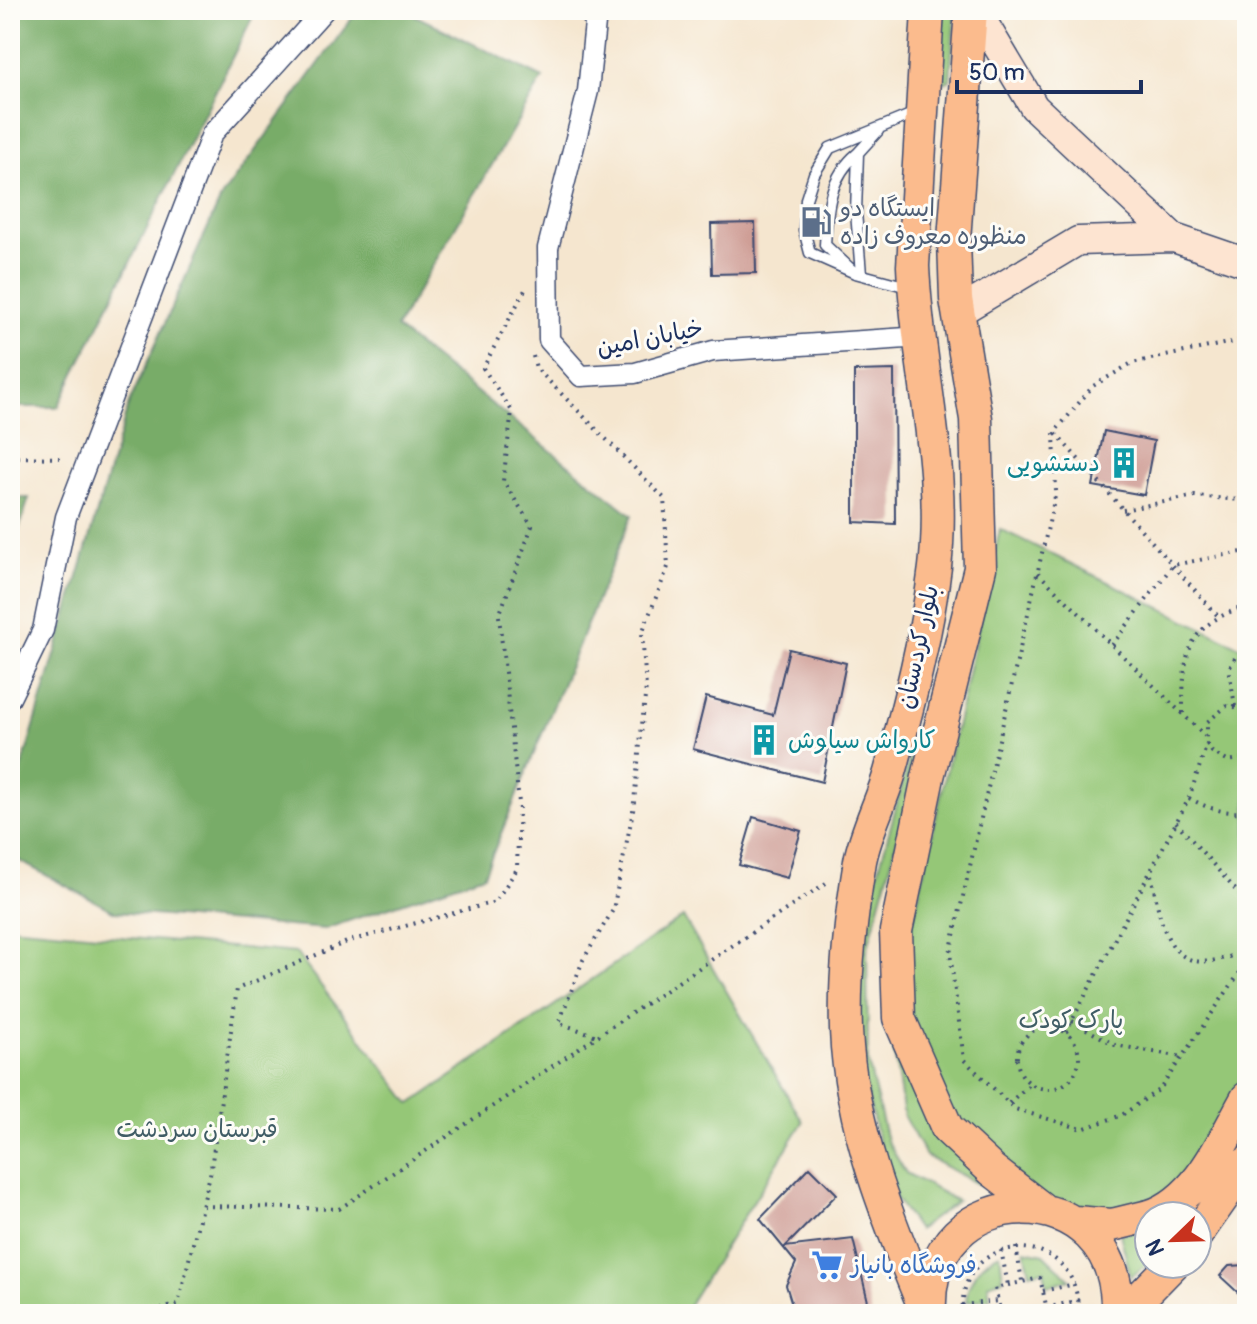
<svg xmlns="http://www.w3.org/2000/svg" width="1257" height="1324" viewBox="0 0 1257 1324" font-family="Pangolin,'Playpen Sans Arabic',sans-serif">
  <rect width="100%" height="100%" fill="#fdfcf7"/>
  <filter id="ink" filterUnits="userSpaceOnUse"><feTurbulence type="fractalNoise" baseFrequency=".0125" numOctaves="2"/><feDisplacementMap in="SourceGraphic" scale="16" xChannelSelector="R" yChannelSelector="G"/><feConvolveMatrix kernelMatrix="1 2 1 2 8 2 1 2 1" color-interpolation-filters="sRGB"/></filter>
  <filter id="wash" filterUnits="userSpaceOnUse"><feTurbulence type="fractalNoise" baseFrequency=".006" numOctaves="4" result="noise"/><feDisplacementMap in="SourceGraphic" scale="32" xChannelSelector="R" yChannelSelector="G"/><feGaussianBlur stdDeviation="1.8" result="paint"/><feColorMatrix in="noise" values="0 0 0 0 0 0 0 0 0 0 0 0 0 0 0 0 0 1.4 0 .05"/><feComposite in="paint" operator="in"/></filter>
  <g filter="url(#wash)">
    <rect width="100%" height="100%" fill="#f5e6cf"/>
    <path fill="#95c777" stroke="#587b6a" stroke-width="2" d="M943,10H955L950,80L944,83L939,78Z
      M1000,529L1247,650V1078L1222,1142L1169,1191L1090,1223L1048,1198L976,1183L926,1156L904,1117L890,1025Z
      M941,662L945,669L867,950L868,1062L887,1141L906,1173L957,1201L918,1230L890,1190L859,1060L857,948L935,666Z
      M683,917L803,1122L683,1314H77L10,1308V927L296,953L411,1104Z
      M1149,1229V1262L1131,1277L1120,1234Z
      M1025,1250L1044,1254L1070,1279L1047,1286L1044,1270L1030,1273Z
      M1000,1253L1003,1279L988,1284L990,1298L966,1302C967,1281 980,1262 1000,1253Z"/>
    <path fill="#78ac68" stroke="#4a6e63" stroke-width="2" d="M10,10H250L253,16L58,407H10Z
      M358,10H404L543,78L396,328L632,515L484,875L325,929L115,912L10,856V808L129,403L222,196Z
      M10,498H29L10,556Z"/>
    <g id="blocks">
      <path fill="#cf9e96" d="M755,223L756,273L712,274L711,224Z
        M894,370L895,524L854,522V371Z
        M1104,431L1154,441L1144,495L1093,486Z
        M789,649L846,663L822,782L693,749L706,697L773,715Z
        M753,817L801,831L787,878L739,865Z
        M810,1167L837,1194L785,1247L853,1239L871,1314H795L786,1285L796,1263L760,1219Z
        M1247,1265V1301L1220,1276L1229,1266Z"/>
    </g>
  </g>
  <g filter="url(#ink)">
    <use href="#blocks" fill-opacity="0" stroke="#3c4a6f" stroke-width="2"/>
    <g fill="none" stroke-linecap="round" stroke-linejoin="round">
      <defs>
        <path id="lane" d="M858,153C829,177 827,209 825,245L855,273L908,287
          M855,273L810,253L804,230L806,199L814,174L830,148L918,112
          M861,274L856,212L858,153L878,131"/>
        <path id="street" d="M590,10L595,23L588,91L548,248L549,340L581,376L635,373L713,351L922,337
          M10,698L43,630L66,517L212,134L324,10"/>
        <path id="secondary" d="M976,10L1034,107L1174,238
          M959,312L1078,241L1174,238L1247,263"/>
        <path id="primary" d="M971,10L954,240L956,299L976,419L980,568L928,777L896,931L899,1018L947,1128L992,1170L1041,1208
          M1150,1216C1199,1200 1223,1140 1247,1098
          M1075,1222L1112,1225L1149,1216
          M1197,1234L1247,1163
          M930,1312C923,1174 1123,1173 1117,1314
          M927,1314C890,1224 850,1129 846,1030C844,974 851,916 860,861C866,830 883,799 891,769C909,703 927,635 935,567C947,466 917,366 913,266L928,10
          M1124,1314L1173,1264"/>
      </defs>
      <use href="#lane" stroke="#3c4a6f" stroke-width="13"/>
      <use href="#street" stroke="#3c4a6f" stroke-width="23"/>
      <use href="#secondary" stroke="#3c4a6f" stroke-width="31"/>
      <use href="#primary" stroke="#3c4a6f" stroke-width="35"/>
      <path stroke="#3c4a6f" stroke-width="4" stroke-dasharray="2 6" stroke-linecap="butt" d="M1247,339L1132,363L1093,386L1054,433L1056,492L950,953L964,1060L1015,1109L1082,1129L1122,1115L1160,1089L1247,962
        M533,356L536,368L664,498L668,567L642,633L646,687L633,811L613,910L583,960L559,1023L597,1036
        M1056,434L1217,615
        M10,457L64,458
        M1123,510L1195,496L1240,500L1247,510
        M1038,573L1205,736
        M1112,645L1173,565L1247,551
        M1235,706L1229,669L1237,654L1247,651
        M1183,713C1183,654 1185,625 1247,606
        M1207,744L1212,752L1227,761L1247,758
        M1189,798C1207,808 1226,815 1247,811
        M1176,822L1247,903
        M1151,875C1158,902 1161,955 1196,961C1211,964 1233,955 1247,952
        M1072,1021L1115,1045L1182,1057
        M1017 1058a31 31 0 1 1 62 0a31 31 0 1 1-62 0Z
        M1066,1032L1189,798L1207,744V722L1227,706L1247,709
        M1009,1103L1030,1084
        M203,1206L339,1209L829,881
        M1016,1247L1022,1281
        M1001,1250L1008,1285
        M1043,1291L1075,1284
        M962,1305L998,1301
        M1046,1308L1079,1300
        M145,1314L178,1304L210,1175L237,989L349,941L495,902L517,869L519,803L499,616L532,526L503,481L512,411L483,368L526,288
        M963,1314C955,1228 1082,1224 1078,1314
        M1001,1314L995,1288L1040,1278L1048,1314"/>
      <use href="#lane" stroke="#fff" stroke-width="10"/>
      <use href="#street" stroke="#fff" stroke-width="20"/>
      <use href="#secondary" stroke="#fde4d1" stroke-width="28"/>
      <use href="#primary" stroke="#fbbb8d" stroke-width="32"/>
    </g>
  </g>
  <defs>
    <symbol id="fuel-bare" viewBox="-9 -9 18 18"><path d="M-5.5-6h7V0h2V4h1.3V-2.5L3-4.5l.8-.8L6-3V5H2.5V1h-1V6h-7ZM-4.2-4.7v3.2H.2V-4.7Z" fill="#5c6f8a" stroke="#fdfcf7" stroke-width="2.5" paint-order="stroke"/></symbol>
    <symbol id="building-bare" viewBox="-9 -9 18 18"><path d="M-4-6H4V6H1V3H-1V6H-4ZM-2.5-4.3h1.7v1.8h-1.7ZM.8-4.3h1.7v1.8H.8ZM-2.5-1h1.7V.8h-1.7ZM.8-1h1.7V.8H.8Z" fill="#0f9aa8" stroke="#fdfcf7" stroke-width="2.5" paint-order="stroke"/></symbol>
    <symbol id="supermarket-bare" viewBox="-9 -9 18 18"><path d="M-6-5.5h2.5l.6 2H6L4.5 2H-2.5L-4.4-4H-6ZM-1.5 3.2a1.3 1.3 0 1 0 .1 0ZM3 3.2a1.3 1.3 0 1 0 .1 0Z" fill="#3f7fe0" stroke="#fdfcf7" stroke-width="2.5" paint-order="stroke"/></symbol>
  </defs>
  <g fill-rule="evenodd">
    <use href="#fuel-bare" x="794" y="200" width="44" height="44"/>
    <use href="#building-bare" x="1102" y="441" width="44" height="44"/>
    <use href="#building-bare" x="742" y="718" width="44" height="44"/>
    <use href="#supermarket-bare" x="805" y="1243" width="44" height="44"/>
  </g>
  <g text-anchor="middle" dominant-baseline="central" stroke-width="6" stroke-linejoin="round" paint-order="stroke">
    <g font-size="24" fill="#4e5e75" stroke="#fdfcf7" text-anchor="start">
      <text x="840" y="208">ایستگاه دو<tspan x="840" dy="28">منظوره معروف زاده</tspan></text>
    </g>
    <g font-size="24" fill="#1b2f5e" stroke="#fdfcf7">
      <text transform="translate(650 338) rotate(-11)">خیابان امین</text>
      <text transform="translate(918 647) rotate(-78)">بلوار کردستان</text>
    </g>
    <g font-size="24" fill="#0d838f" stroke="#fdfcf7" text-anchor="end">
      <text x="1100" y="463">دستشویی</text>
      <text x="788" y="740" text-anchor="start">کارواش سیاوش</text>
    </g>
    <g font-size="24" fill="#405d66" stroke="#fdfcf7">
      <text x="1071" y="1020">پارک کودک</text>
      <text x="197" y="1129">قبرستان سردشت</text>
    </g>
    <g font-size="24" fill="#366cbe" stroke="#fdfcf7" text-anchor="start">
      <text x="851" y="1265">فروشگاه بانیاز</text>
    </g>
  </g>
  <rect width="1257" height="1324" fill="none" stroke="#fdfcf7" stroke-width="40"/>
  <g transform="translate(1173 1240) rotate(247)"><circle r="38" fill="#fdfcf7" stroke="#a3aaba" stroke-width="2"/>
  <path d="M0-6L14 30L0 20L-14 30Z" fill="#c8321e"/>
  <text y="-12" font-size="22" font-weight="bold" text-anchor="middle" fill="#1b2f5e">N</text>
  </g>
  <path d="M957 80v12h184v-12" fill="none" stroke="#1b2f5e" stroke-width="4"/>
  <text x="969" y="80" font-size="24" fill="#1b2f5e" stroke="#fdfcf7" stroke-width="6" paint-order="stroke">50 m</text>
</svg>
